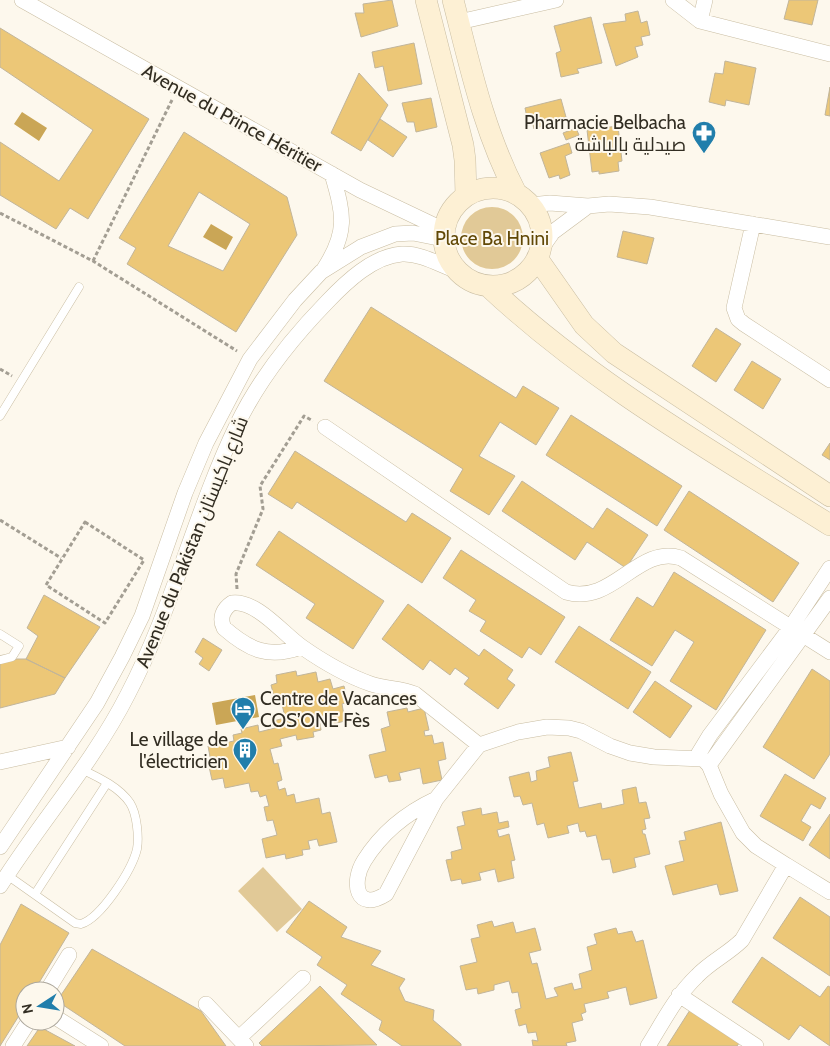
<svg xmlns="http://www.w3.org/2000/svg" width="830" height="1046" viewBox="0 0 830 1046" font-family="Cabin,Cairo,sans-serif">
  <rect width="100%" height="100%" fill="#fdf8ed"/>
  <path fill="#e1c997" d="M461 238a31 31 0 1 1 62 0a31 31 0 1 1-62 0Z
    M263,867L302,909L277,932L238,891Z"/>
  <path fill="#caa656" d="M22,112L47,128L39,141L14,124Z
    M211,224L233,237L226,250L203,237Z
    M255,695L259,717L216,725L212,703Z"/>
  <path fill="#ecc777" stroke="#c1b59b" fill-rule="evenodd" d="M392,0L398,26L361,37L355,13H364L363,4Z
    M789,0H818L812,25L784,19Z
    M638,11L641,23L647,21L650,35L641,37L643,45L635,47L638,57L616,66L603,24L626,21L625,14Z
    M591,17L602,63L577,69L579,73L561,77L556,53L561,51L554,26Z
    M0,28L149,119L88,219L70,208L56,229L0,195V142L59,181L93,130L0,67Z
    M414,43L422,84L388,91L383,66L375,68L372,52Z
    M725,61L756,68L749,105L726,100L725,106L709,102L715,73L723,74Z
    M359,73L388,105L361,151L331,133Z
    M830,87V116L825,115Z
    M431,98L437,127L416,132L414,122H407L402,103Z
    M561,99L566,117L534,129L531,117L527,118L525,108Z
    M380,119L407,137L393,157L368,140Z
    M618,126L622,161L618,162L619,171L599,174V171L592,172L587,130Z
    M576,128L579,135L566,140L563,133Z
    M184,132L287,197L297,235L236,332L127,264L136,248L119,238ZM199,192L250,224L223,271L168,246Z
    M569,143L572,153L565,156L570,175L560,179L559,175L549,178L540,153Z
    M623,231L654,238L647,264L617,257Z
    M371,307L516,398L523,386L559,408L536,445L500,422L479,456L515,476L489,515L450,491L463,469L324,381Z
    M716,328L741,344L716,382L692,366Z
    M752,361L781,379L763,409L734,390Z
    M571,415L682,486L657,526L546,455Z
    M830,443V460L822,455Z
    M295,451L406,522L412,513L451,538L422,583L297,502L292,509L268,494Z
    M522,481L593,529L607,508L648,535L626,568L587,542L575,560L502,511Z
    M689,491L799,563L773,602L664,530Z
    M279,531L384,601L353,649L306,618L315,604L256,565Z
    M461,550L565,617L541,655L529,647L522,658L480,631L486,621L469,611L476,600L443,578Z
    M674,572L766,630L716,710L670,681L694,642L675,630L652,666L610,640L637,597L653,607Z
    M44,595L100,627L65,678L26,659L38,636L27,628Z
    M408,604L479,656L484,649L513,670L507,679L515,685L498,709L464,684L469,678L455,668L450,675L430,660L423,670L382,639Z
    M579,626L651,672L628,709L555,662Z
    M203,638L222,650L209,671L199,664L203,658L195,652Z
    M17,659H26L65,678L55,694L0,708V663Z
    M812,669L830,681V754L814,779L763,747Z
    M296,671L297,676L316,672L318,682L330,679L333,689L344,686L348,702L342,704L345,721L329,725L328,721L320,723L321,730L313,732L314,737L297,740L296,735L280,739L282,746L270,749L274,764L278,763L282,780L277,782L279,790L285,788L287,796L294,794L296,803L319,798L322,814L330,812L337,842L319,846L317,839L308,841L310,849L302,850L303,855L286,859L285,854L266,858L262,839L277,835L273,820L267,821L264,807L269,806L266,795L260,797L258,791L251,792L249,783L225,788L223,778L212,780L208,762H211L208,746L234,741L233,735L242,733L241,729L258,725L259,732L275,728L273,721L285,718L282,704L276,705L271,685L277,683L276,675Z
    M655,681L692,706L670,738L633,712Z
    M407,708L408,712L424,708L429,730L424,731L425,736L432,735L434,744L443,742L446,759L438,761L442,780L423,784L420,768L399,773L401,780L389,782L387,775L375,778L369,755L386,751L381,729L390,726L387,712Z
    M571,752L578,781L573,782L579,808L601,803L602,809L624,804L622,790L636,787L639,803L646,802L650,818L644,819L646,829L642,830L643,834H645L650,854L634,858L636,867L613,873L610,859L602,860L596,835L587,837L585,831L580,832L578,823L567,826L569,833L548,838L544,823L537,825L532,803L523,805L520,796L514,797L509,777L529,772L531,782L537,780L536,771L550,767L548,757Z
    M785,774L826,798L820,809L811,804L801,821L811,827L803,841L760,816Z
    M481,808L482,815L497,812L499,823L508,821L509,827L497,830L499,837L509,834L515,860L511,861L514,878L498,882L495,869L479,873L481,880L462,884L461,879L451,881L446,860L452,859L451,852L462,849L457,827L465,825L462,812Z
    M830,814V859L809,845Z
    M721,822L738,891L720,895L717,884L673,895L665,866L684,861L679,841L686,840L684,832Z
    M800,897L830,917V976L773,938Z
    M309,901L347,927L341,937L381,951L371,965L405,979L399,988L405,1001L434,1010L433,1020L461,1044V1046H402L379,1030L382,1021L341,994L347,985L317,965L322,957L286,932Z
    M21,904L69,933L34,991H25V1006L0,1046V945Z
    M492,921L494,927L513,922L516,933L535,928L541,950L529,953L532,964L537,963L546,999L558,996L554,988L572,983L574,990L582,988L579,974L592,970L587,947L597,944L594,934L616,928L618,934L632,931L636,942L643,940L657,998L630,1005L626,987L607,992L609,998L584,1004L586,1012L581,1014L583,1020L572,1023L576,1041L566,1043L567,1046H533L532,1040L538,1041L536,1032L528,1033L526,1024L519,1026L515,1010L521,1008L518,992L512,993L509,981L494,985V990L478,994L477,988L466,990L460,966L477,962L471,939L480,937L477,925Z
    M92,949L201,1011L226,1046H125L57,1001Z
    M762,957L820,997L828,986L830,987V1046L800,1025L789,1040L732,1002Z
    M320,986L377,1045L262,1046L259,1043Z
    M690,1010L740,1042L737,1046H667Z
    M40,1027L75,1046H27Z"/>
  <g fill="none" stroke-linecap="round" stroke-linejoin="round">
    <defs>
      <path id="service" d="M0,416L79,287
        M0,634L19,646L12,657L0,660
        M7,875L75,923L81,924C101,918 132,870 137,849C139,837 137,814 130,803C120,788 100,778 83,770
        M35,894L107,783"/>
      <path id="minor" d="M22,0L360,190L444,230
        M673,0L700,21L830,54
        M700,21L705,0
        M459,22L556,0
        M531,205L550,203L588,206L609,204L650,207L830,237
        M753,224L734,308L738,319L744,324L830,380
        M541,249L553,232L588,206
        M324,269C348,232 344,215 332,174
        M325,427L566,592C613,606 638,544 681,558L830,652
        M301,647C269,659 249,650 224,628C219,618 223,609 232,603C257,600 283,634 302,647C322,661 348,676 371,684C386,689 401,688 415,694L479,745
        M696,758L710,735L791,627L830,568
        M0,762L68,747
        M709,765L830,598
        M436,799C406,813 382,832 364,861C351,882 356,913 386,894L436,799L479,745L518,732L547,727L569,728L581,731L610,746L630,753L654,757L703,759L709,765L721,794L743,833L756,846L786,865L742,940C728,954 710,962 697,976C676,996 663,1022 648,1046
        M0,847L97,703L122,657L142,616L185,493L206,443L250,359L295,300L321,272L361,247L395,234L413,233L443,239
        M786,865L830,892
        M0,886C41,821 93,763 128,694C173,608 195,512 237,425C259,379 292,338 327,302C346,282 373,256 402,254C421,253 440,265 457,271
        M47,991L69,955
        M679,995L756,1046
        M206,1004L246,1046
        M55,1017L101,1046
        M239,1038L303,978
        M13,1046L29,1021"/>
      <path id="secondary" d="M426,0L463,145L465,160L466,196
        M453,0C470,66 484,132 516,193
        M444 237a49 49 0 1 1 98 0a49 49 0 1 1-98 0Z
        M537,258L584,325L614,353L830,496
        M488,286C590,382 712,451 830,525"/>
    </defs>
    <use href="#service" stroke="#c9bda2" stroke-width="9"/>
    <use href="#minor" stroke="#c9bda2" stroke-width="16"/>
    <use href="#secondary" stroke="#c9bda2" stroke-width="22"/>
    <path stroke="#a39e93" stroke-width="3" stroke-dasharray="4 2.5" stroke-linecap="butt" d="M0,213L93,261L237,351
      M93,261L172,100
      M0,369L12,376
      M0,520L61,558
      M85,522L144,560L105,623L46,585Z
      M237,589L236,574L263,509L260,486L304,416L313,421"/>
    <use href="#service" stroke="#fff" stroke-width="8"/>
    <use href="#minor" stroke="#fff" stroke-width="15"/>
    <use href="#secondary" stroke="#fdf0d4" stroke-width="21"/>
  </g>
  <defs>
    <symbol id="pharmacy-pin" viewBox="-11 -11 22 30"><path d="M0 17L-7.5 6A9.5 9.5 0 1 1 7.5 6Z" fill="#217eab" stroke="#fdf8ed"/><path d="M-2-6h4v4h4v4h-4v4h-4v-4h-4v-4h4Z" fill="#fff"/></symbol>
    <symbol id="hotel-pin" viewBox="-11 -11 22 30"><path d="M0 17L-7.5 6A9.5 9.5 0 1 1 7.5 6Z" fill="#217eab" stroke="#fdf8ed"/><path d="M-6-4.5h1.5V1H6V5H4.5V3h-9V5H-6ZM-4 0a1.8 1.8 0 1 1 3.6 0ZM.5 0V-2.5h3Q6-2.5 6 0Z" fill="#fff"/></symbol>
    <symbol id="building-pin" viewBox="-11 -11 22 30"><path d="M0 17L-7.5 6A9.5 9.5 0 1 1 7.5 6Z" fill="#217eab" stroke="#fdf8ed"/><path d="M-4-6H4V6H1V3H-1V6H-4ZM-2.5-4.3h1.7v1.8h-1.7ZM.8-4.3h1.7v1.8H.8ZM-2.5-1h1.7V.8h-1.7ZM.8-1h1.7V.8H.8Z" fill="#fff"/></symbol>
  </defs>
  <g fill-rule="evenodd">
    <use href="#pharmacy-pin" x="690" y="119" width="28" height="38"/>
    <use href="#hotel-pin" x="229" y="695" width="28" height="38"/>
    <use href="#building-pin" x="231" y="736" width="28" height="38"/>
  </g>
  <g text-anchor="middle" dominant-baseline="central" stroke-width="4" stroke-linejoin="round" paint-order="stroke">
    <g font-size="19" fill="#322d22" stroke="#fdf8ed">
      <text transform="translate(232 118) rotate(29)">Avenue du Prince Héritier</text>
      <text transform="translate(192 542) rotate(-68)">Avenue du Pakistan شارع باكيستان</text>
    </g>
    <g font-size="19" fill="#322d22" stroke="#fdf8ed" text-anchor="end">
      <text x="686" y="122">Pharmacie Belbacha<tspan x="686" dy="22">صيدلية بالباشة</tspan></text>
      <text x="260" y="698" text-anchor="start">Centre de Vacances<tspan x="260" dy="22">COS’ONE Fès</tspan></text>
      <text x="228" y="739">Le village de<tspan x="228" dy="22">l'électricien</tspan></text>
    </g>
    <g font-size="19" fill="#614806" stroke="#fdf8ed">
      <text x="492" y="238">Place Ba Hnini</text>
    </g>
  </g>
  <g transform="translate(40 1006) rotate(258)"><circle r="24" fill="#fdf8ed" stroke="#aca79c"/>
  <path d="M0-4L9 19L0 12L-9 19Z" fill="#217eab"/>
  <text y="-8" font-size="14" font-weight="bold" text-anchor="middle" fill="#322d22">N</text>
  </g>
</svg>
